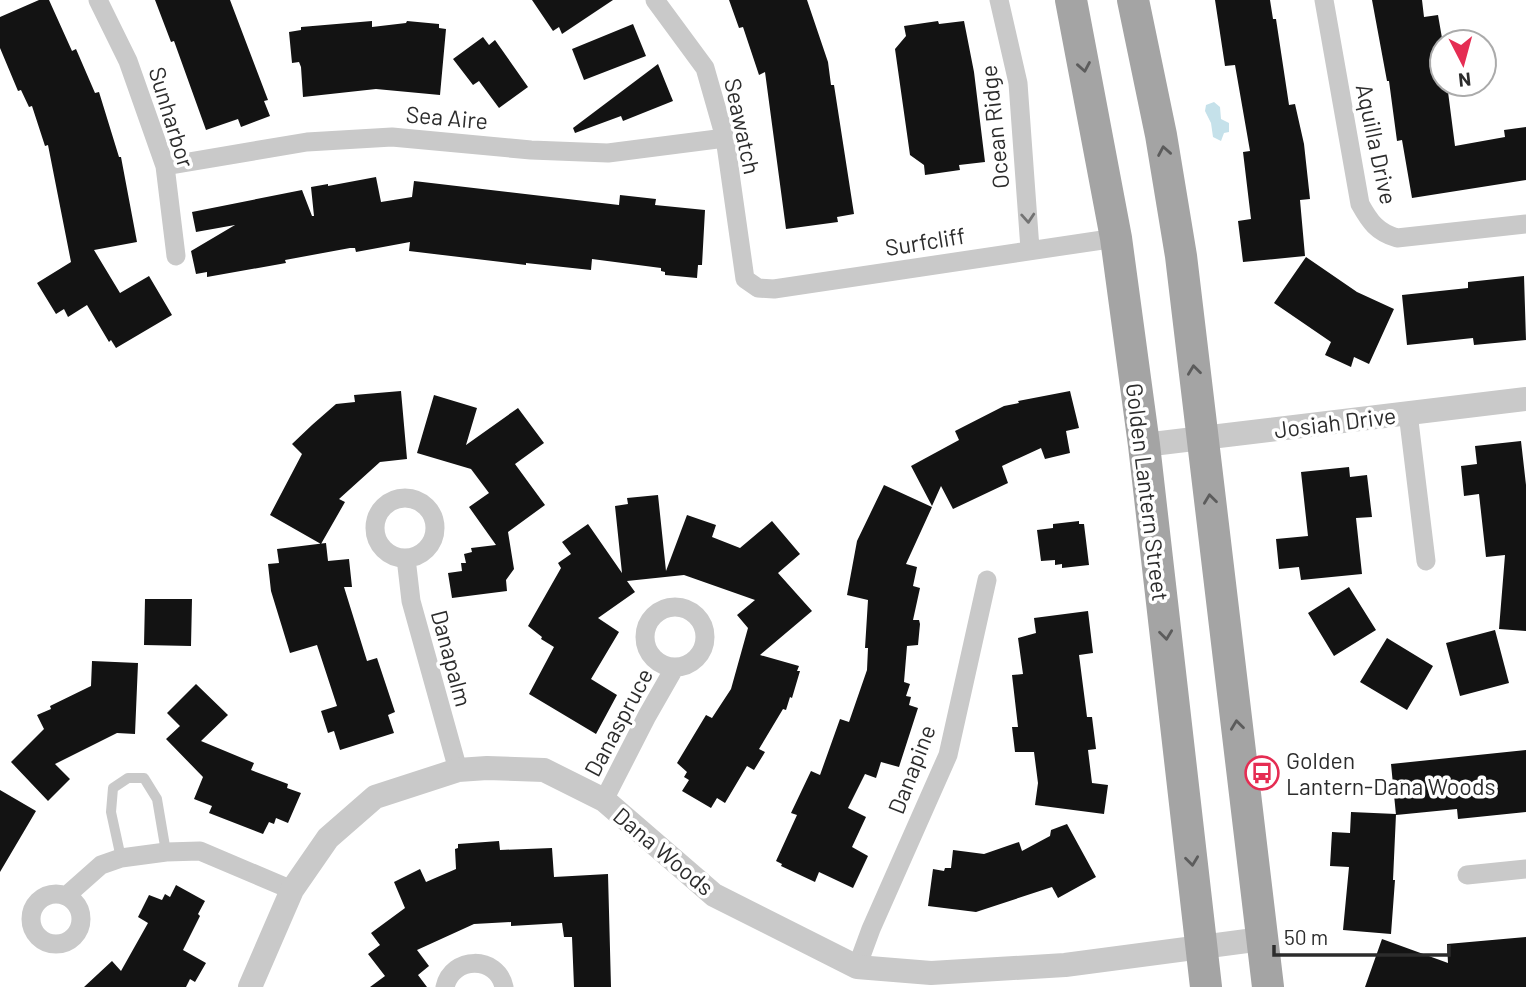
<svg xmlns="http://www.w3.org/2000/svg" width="1526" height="987" viewBox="0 0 1526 987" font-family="Barlow,sans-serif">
  <rect width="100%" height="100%" fill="#fff"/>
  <path fill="#c5e1ea" d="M1214,102L1220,107L1221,119L1229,123V132L1224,133L1221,141L1213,137L1211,123L1205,111L1206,105Z"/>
  <path fill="#131313" d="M39,0H49L72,51L76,49L95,93L99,92L119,157H121L137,242L94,250L120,293L149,276L172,315L116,348L111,340L109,342L87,305L68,317L64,309L56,314L37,283L71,262L48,145L45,146L32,106L29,107L21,90L18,91L0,48V17Z
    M155,0H230L268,100L264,101L270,116L241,127L238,119L206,130L174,41L171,42Z
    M532,0H613L562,34L559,27L553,31Z
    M729,0H807L828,62L831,85H834L854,214L837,217L838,222L786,229L765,72L759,75L743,27L739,28Z
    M1215,0H1270L1273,19H1276L1289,105L1295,104L1304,144L1310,199L1300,200L1305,256L1243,262L1238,221L1251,219L1243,152L1250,151L1235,65L1225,66Z
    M1372,0H1422L1424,17L1438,15L1442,38V84H1447L1455,146L1505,137L1504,130L1526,127V180L1412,198L1402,140L1397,141L1389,81H1387Z
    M372,21V27L406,23L407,21L439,24V28L446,29L440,95L376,89L303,97L301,67L299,62L292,63L289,32L301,30V27Z
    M938,21L939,24L964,21L974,72L985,162L959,165L960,170L925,175L924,165L910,155L895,49L906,36L904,26Z
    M633,24L646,56L584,80L572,49Z
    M483,37L489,45L495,40L528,87L499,108L479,81L473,85L453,59Z
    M658,64L673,101L623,121L621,116L575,133L573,128Z
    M376,177L381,202L412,197L414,181L619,205L620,195L656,199L655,205L705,210L702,265H698L697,278L665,275V272L661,271V268L592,259L591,270L526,263V265L409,251L410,242L356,252L355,248H350L285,260L286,263L207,277V272L196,274L191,251L235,225L196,232L192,212L302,190L312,216H314L311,187L328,184V186Z
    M1306,257L1357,292L1394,309L1369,364L1354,357L1351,367L1325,355L1331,342L1274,303Z
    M1524,276L1526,340L1474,345L1473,338L1407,345L1402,295L1468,288V282Z
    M401,391L407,459L380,462L339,499L345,502L321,544L270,515L302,454L292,444L312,425L336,404L355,402L354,395Z
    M1070,391L1079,428L1066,431L1070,453L1045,459L1041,448L1002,466L1008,483L953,509L941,486L932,506L911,466L959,440L955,431L1004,406L1019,403L1018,401Z
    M434,395L477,408L466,445L518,408L544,443L515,464L545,505L508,532L514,569L506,580L507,591L452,598L448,573L462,571L461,563H466L464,554L472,552L471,548L496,545L469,507L489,493L471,469L417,453Z
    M1521,441L1526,485V631L1499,629L1505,555L1486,557L1479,494L1464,496L1461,466L1477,464L1475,446Z
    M1349,467L1350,477L1367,475L1372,517L1356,518L1362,574L1301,580L1299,567L1279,569L1276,539L1308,536L1301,472Z
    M884,485L932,507L906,564L917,567L913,586L920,588L913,620H919L920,624L918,645L907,646L904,682L910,684L906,696L911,697L909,705L918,708L899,767L881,762L876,778L865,774L848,808L866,817L852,847L868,856L853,888L819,872L815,882L781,866L782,864L776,861L797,815L791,813L811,771L820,775L840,719L849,722L867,670L868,648H865L868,600L847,595L857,541Z
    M658,495L666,571L687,515L716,525L712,537L740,548L772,521L800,554L778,573L812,611L760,655L799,666L797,671H800L792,698L790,697L786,710L783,709L759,749L765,752L754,770L747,766L725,803L717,798L711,808L682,791L689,780L684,777L687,772L677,763L706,715L712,718L731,689L748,628L737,615L755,600L684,575L627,581L635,592L598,618L619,632L591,679L617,695L596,734L529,694L554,647L541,639L542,637L528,626L561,568L558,563L571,554L562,542L588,524L622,573L615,506L628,504L627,498Z
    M1079,521V524H1084L1089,565L1062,568V564L1055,565V560L1041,561L1037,530L1053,528V524Z
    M326,543L328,561L349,559L352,587H344L367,661L377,658L395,712L388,715L394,733L340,750L334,731L328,733L321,711L337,706L317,645L290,653L271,591L268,564L279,563L277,549Z
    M1349,587L1376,630L1334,656L1308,613Z
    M145,599H192L191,646L144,645Z
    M1088,611L1093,653L1079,655L1087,717H1092L1096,749L1088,750L1092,783L1108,785L1104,814L1035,805L1038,783L1034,752H1015L1012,727H1018L1012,675L1023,674L1018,638L1036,633L1034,618Z
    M1495,630L1509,683L1460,696L1446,643Z
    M1387,638L1433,666L1407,710L1360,682Z
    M92,661L138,663L135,734L117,733L55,764L70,779L48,801L11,762L44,729L37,715L51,709L50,706L91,686Z
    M196,684L228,715L201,741L254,763L251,770L288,784L287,788L301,793L288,823L276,818L274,824L269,822L263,834L209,813L212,806L194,799L203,777L166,739L180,726L167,713Z
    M1526,750V812L1458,819L1457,809L1396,815L1391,764Z
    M0,790L36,811L0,872Z
    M1351,812L1396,814L1393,880H1395L1391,934L1343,930L1349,867L1330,866L1332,832L1350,833Z
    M1067,824L1096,877L1058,898L1052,887L976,912L928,906L933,869L944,871L945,868H951L953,850L984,854L1019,842L1022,851L1050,836L1051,830Z
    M499,841L500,850L552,848L554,877L608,874L611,987H574L572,937H564L562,923L511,926V922L474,924L417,950L429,966L418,975L427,987H370L385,976L368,954L380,945L371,933L405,908L394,882L420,869L426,882L456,869L455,849L458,848V844Z
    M176,885L205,901L198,914L200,916L183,950L206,963L195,982L190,979L186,987H84L112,961L121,971L148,923L138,917L149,895L162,900L165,894L170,897Z
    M1526,937V987H1365L1382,939L1448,963L1447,944Z"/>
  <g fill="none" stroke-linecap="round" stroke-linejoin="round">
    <path stroke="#c9c9c9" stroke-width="10" d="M121,858L111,812L113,788L128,778H144L157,799L166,852"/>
    <path stroke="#c9c9c9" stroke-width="19" d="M98,0L128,61L165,166L176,256
      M655,0L705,68L725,138L745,279L758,288L774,289L1116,238
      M999,0L1018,83L1030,249
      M1324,0L1360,204C1370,222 1377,232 1397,238L1526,224
      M165,166L307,142L392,137L531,150L608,153L725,138
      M1408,413L1426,561
      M375 528a30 30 0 1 1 60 0a30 30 0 1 1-60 0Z
      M406,558L411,601L458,770
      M645 637a30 30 0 1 1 60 0a30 30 0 1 1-60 0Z
      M604,800L647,716L675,667
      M1467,875L1526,869
      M31 919a25 25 0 1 1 50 0a25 25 0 1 1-50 0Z
      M66,896L101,865L121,858L166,852L200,851L292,890
      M857,967L871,929L948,755L987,580
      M445,987C452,956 497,955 504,987"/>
    <path stroke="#c9c9c9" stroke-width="24" d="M1144,445L1526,399
      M250,987L292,890L328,838L375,797L458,770L487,768L544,770L604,800L714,895L857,967L931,973L1065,965L1262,939"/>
    <path stroke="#a4a4a4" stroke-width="32" d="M1071,0L1116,238L1144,445L1206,987
      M1133,0L1161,135L1181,256L1268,987"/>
  </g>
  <defs><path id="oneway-chevron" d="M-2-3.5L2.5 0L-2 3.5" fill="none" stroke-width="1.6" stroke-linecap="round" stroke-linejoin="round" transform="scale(1.75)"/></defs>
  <g stroke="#5c5c5c">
    <use href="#oneway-chevron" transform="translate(1084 67) rotate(80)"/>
    <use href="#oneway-chevron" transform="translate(1164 151) rotate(-100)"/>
    <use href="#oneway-chevron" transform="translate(1194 370) rotate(-97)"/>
    <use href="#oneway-chevron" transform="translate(1210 499) rotate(-97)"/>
    <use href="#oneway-chevron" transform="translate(1166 635) rotate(83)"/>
    <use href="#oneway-chevron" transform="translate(1237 725) rotate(-97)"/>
    <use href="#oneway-chevron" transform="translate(1192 861) rotate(83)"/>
  </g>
  <use stroke="#737373" href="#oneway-chevron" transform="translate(1028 218) rotate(86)"/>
  <defs>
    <symbol id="bus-ring" viewBox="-11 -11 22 22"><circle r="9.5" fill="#fff" stroke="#e52d53" stroke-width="1.5"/><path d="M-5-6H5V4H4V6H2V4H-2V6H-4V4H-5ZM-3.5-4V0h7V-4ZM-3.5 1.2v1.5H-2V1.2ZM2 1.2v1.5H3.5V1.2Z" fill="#e52d53"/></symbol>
  </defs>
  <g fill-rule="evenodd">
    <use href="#bus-ring" x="1243" y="754" width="38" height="38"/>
  </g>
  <g text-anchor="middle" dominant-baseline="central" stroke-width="7" stroke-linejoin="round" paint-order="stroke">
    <g font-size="23" fill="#2c2c2c" stroke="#fff">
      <text transform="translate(172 117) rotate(73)">Sunharbor</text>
      <text transform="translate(447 117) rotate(5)">Sea Aire</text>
      <text transform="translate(743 126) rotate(78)">Seawatch</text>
      <text transform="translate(994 127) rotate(-96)">Ocean Ridge</text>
      <text transform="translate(1377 144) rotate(78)">Aquilla Drive</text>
      <text transform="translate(925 241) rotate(-9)">Surfcliff</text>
      <text transform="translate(1335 422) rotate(-7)">Josiah Drive</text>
      <text transform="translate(1148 492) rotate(83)">Golden Lantern Street</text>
      <text transform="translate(452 658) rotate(75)">Danapalm</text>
      <text transform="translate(618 722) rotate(-62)">Danaspruce</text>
      <text transform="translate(911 769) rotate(-69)">Danapine</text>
      <text transform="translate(664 851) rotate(40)">Dana Woods</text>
    </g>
    <g font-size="23" fill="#2c2c2c" stroke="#fff" text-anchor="start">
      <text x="1286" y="760">Golden<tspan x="1286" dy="26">Lantern-Dana Woods</tspan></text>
    </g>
  </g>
  <g transform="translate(1463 63) rotate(174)"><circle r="33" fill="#ffffff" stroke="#ababab" stroke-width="2"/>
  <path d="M0-5L12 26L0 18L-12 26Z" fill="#e52d53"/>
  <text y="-10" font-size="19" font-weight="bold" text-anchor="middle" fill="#2c2c2c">N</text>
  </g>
  <path d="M1274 945v10h175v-10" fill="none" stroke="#2c2c2c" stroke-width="3.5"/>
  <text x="1284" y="945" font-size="21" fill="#2c2c2c" stroke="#ffffff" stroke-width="5" paint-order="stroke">50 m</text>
</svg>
